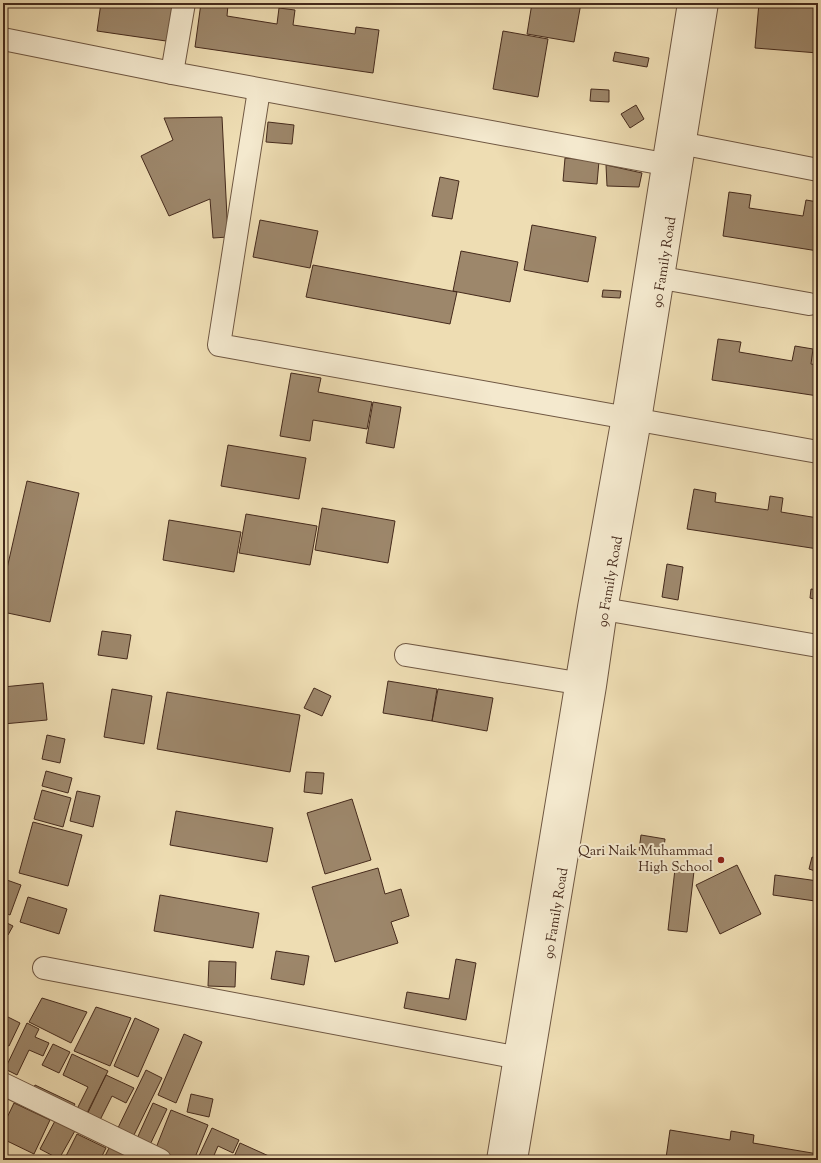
<svg xmlns="http://www.w3.org/2000/svg" width="821" height="1163" viewBox="0 0 821 1163" font-family="'Sorts Mill Goudy',serif">
  <rect width="100%" height="100%" fill="#eeddb3"/>
  <filter id="stains"><feTurbulence type="fractalNoise" baseFrequency=".005" numOctaves="4"/><feColorMatrix values="0 0 0 0 .2 0 0 0 0 .09 0 0 0 0 .02 0 0 0 .5 -.17"/></filter>
  <radialGradient id="worn" r=".72"><stop offset=".6" stop-color="#630" stop-opacity="0"/><stop offset="1" stop-color="#630" stop-opacity=".3"/></radialGradient>
  <path fill="#9d876b" stroke="#452a1c" d="M101,3H164L179,5L173,42L97,31Z
    M201,3L228,5L227,16L277,24L279,8L295,10L293,25L355,34L356,27L379,30L373,73L195,47Z
    M532,3H581L574,42L527,34Z
    M759,3L818,8V53L755,48Z
    M503,31L548,39L538,97L493,89Z
    M615,52L649,58L647,67L613,61Z
    M591,89L609,90V102L590,101Z
    M636,105L644,119L630,128L621,114Z
    M222,117L228,237L213,238L210,199L169,216L141,156L173,140L164,118Z
    M268,122L294,125L292,144L266,142Z
    M565,158L599,161L597,184L563,181Z
    M606,165L642,173L639,187L607,186Z
    M440,177L459,181L452,219L432,216Z
    M729,192L751,195L749,208L803,216L806,200L818,202V251L723,236Z
    M260,220L318,231L310,268L253,257Z
    M532,225L596,237L588,282L524,270Z
    M461,251L518,262L510,302L453,291Z
    M313,265L457,292L450,324L306,297Z
    M603,290L621,291L620,298L602,297Z
    M718,339L741,342L739,352L792,361L795,346L813,349L811,364L818,365V396L712,380Z
    M291,373L321,378L318,392L372,402L367,429L313,420L310,441L280,436Z
    M373,402L401,407L394,448L366,443Z
    M228,445L306,458L299,499L221,486Z
    M27,481L79,493L50,622L3,612V586Z
    M694,489L716,493L715,502L768,510L770,496L783,498L781,512L818,518V549L687,529Z
    M322,508L395,521L388,563L315,550Z
    M246,514L317,526L310,565L239,553Z
    M169,520L241,532L234,572L163,560Z
    M667,564L683,567L678,600L662,597Z
    M811,589L818,590V600L810,598Z
    M102,631L131,635L127,659L98,655Z
    M388,681L437,689L432,721L383,713Z
    M43,683L47,720L3,724V687Z
    M314,688L331,696L322,716L304,708Z
    M112,689L152,696L144,744L104,737Z
    M438,689L493,698L487,731L432,721Z
    M167,692L300,715L290,772L157,749Z
    M47,735L65,739L60,763L42,759Z
    M46,771L72,778L68,793L42,786Z
    M306,772L324,773L322,794L304,792Z
    M42,790L71,798L63,827L34,819Z
    M77,791L100,796L93,827L70,821Z
    M352,799L371,860L325,874L307,813Z
    M176,811L273,828L267,862L170,845Z
    M33,822L82,835L68,886L19,873Z
    M641,835L665,839L663,855L639,850Z
    M812,857L818,859V872L809,869Z
    M737,865L761,914L720,934L696,885Z
    M378,868L385,894L401,889L409,916L391,922L398,943L335,962L312,887Z
    M675,869L694,871L687,932L668,930Z
    M775,875L818,881L815,901L773,895Z
    M4,879L21,885L10,915L3,912Z
    M160,895L259,913L253,948L154,931Z
    M28,897L67,909L59,934L20,922Z
    M3,921L13,926L8,935L3,933Z
    M276,951L309,956L304,985L271,979Z
    M456,959L476,963L466,1020L404,1008L407,992L449,999Z
    M209,961L236,962L235,987L208,986Z
    M42,998L87,1012L71,1043L29,1022Z
    M96,1007L131,1018L110,1066L74,1051Z
    M6,1016L20,1023L9,1046L3,1044V1021Z
    M135,1018L159,1029L138,1077L114,1066Z
    M27,1023L39,1029L35,1037L49,1043L43,1056L29,1050L17,1075L5,1069Z
    M184,1034L202,1042L176,1103L158,1095Z
    M53,1044L70,1052L59,1073L42,1065Z
    M72,1054L108,1071L83,1121L73,1117L88,1087L63,1075Z
    M146,1070L162,1078L131,1141L115,1134Z
    M106,1075L134,1088L126,1103L112,1096L96,1128L84,1121Z
    M35,1085L75,1104L69,1115L30,1096Z
    M191,1094L213,1099L209,1117L187,1112Z
    M14,1103L50,1120L34,1154L3,1139V1126Z
    M153,1103L167,1109L148,1149L135,1143Z
    M171,1110L208,1125L194,1160H172L154,1153Z
    M56,1119L76,1129L59,1159L40,1149Z
    M212,1128L239,1140L233,1153L218,1146L212,1160H197Z
    M670,1130L730,1140L731,1131L754,1135L753,1143L818,1154V1160H677L666,1158Z
    M77,1134L106,1148L100,1160H64Z
    M240,1143L271,1157L269,1160L233,1159Z
    M110,1146L139,1160H103Z"/>
  <g fill="none" stroke-linecap="round" stroke-linejoin="round">
    <defs>
      <g id="minor">
        <path d="M3,39L172,73L664,164"/>
        <path d="M172,73L184,3"/>
        <path d="M259,90L219,345L818,452"/>
        <path d="M670,141L818,170"/>
        <path d="M662,278L809,304"/>
        <path d="M592,607L818,646"/>
        <path d="M406,655L577,683"/>
        <path d="M44,968L530,1060"/>
        <path d="M3,1084L160,1160"/>
        <path d="M498,1160L589,607L623,417L689,3"/>
        <path id="s1" d="M516,1160L595,686L606,610L640,420L707,3"/>
      </g>
    </defs>
    <use href="#minor" stroke="#6f5742" stroke-width="24"/>
    <use href="#minor" stroke="#f4e9ce" stroke-width="22"/>
  </g>
  <circle fill="#8f2418" stroke="#f4e9ce" stroke-width="1.5" cx="721" cy="860" r="4"/>
  <g text-anchor="middle" dominant-baseline="central" stroke-width="4" stroke-linejoin="round" paint-order="stroke">
    <g font-size="14" fill="#452a1c" stroke="#f4e9ce">
      <text stroke="none"><textPath href="#s1" startOffset="910">90 Family Road</textPath></text>
      <text stroke="none"><textPath href="#s1" startOffset="586">90 Family Road</textPath></text>
      <text stroke="none"><textPath href="#s1" startOffset="250">90 Family Road</textPath></text>
    </g>
    <g font-size="14" fill="#452a1c" stroke="#f4e9ce" text-anchor="end">
      <text x="713" y="852">Qari Naik Muhammad<tspan x="713" dy="16">High School</tspan></text>
    </g>
  </g>
  <rect width="821" height="1163" fill="none" stroke="#eeddb3" stroke-width="16"/>
  <rect x="4" y="4" width="813" height="1155" fill="none" stroke="#452a1c" stroke-width="2"/>
  <rect x="8" y="8" width="805" height="1147" fill="none" stroke="#452a1c"/>
  <rect width="100%" height="100%" filter="url(#stains)"/>
  <rect width="100%" height="100%" fill="url(#worn)"/>
</svg>
